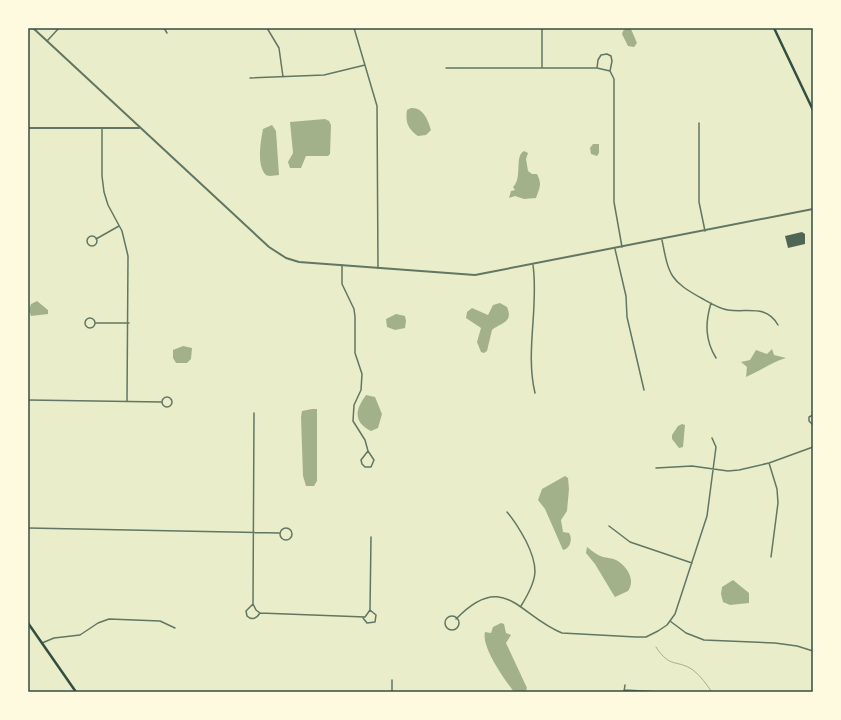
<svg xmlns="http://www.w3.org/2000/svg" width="841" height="720" viewBox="0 0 841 720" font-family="Roboto,sans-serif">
  <rect width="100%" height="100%" fill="#e9edc9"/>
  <path fill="#a3b18a" d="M626,28L631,29L637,43L634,47L628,46L622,34L623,31Z
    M411,108C423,107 428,120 431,130L426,135L418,136C408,129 405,122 407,110Z
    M325,119L329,121L331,125L330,154L328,156H306L301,168H290L288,162L293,153L290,122Z
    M272,125L276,131L279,175C275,175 269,177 266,175C256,166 261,140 263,129Z
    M593,144H599V153L597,156L591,154L590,148Z
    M524,151L528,153L526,159L528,171L532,174H537C542,184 540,187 536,198L524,199L515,196L509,198L511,191L515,190L513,187C523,178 514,156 524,151Z
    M37,301L48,310V314L31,316L29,310L31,304Z
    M500,303L507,307C514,323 500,323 492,330L487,351L484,353L481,352L477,342L481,328L466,318L467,312L472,308L488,315L493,305Z
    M396,314L405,316L406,321L405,328L395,330L387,327L386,319Z
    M183,346L192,348L191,359L187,363H176L173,358V350Z
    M772,349L774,355L786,358C772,362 760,371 746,377L747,367L741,362L750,360L756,350L767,354Z
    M366,395L375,397L382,414L378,428L371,431C353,422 355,410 366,395Z
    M312,409H317V481L314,486H306L303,476L301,417L302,411Z
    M682,424L685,425L683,447L679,448L672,439V435L678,426Z
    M565,476L568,478L569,489L567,511L561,520L563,532L569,533C573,539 570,549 563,550L545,509L538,500L542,489Z
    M587,547C592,551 597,555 603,557C607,558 612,558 616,560C627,566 636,580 628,591L615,597L613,594L595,564L586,553Z
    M733,580L749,593V603L730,605L723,602L721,594L722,587Z
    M501,623L504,624L506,633L511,635L506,643L527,688L526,691L514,692C505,680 481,647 485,632L491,633L493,627Z"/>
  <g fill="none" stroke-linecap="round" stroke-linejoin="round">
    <path stroke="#a3b18a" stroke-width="1" d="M656,647C670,669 677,659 693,670C701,676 706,684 712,692"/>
  </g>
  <path fill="#4f6655" d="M802,232L805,234V244L788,248L785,236Z"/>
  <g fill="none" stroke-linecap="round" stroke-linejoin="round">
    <path stroke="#617663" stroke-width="1.5" d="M164,28L167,33
      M267,28L279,48L283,77
      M354,28L377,106L378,268
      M47,41L59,28
      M446,68H597L610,71
      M542,68V28
      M597,68L598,60L601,55L607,54L611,56L612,61L610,71
      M610,71L614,79V202L622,247
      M250,78L324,75L365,65
      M699,123V202L705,231
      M102,128V176L104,192L108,205L122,231L128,256L127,401
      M87 241a5 5 0 1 1 10 0a5 5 0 1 1-10 0Z
      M96,239L119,226
      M662,240C669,276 670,281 703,299C710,303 720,309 728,310C747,313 766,304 778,325
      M615,249L626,296L627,317L644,390
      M342,265V284L354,309L355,317V353L362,374L361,390L354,405L353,421L365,440L368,451L374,460L371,467H365L362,464L361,460L368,451
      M533,265C539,307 525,351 535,393
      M711,303C705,323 705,340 716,358
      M85 323a5 5 0 1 1 10 0a5 5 0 1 1-10 0Z
      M95,323H129
      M162 402a5 5 0 1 1 10 0a5 5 0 1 1-10 0Z
      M28,400L162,402
      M254,413L253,604L256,610L260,613L365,617L370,610L371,537
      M813,415L809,417V421L813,425
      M769,463L777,489L778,503L771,557
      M656,468L692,466L728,471L739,470L769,463L813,447
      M507,512C515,521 520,530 526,541C540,569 537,580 521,606
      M609,526L630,542L692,563
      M280 534a6 6 0 1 1 12 0a6 6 0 1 1-12 0Z
      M28,528L279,533
      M253,604L246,611L247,616C252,621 257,618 260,613
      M445 623a7 7 0 1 1 14 0a7 7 0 1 1-14 0Z
      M363,618L367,623L375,622L376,615L370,610
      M456,619C504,569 519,616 562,633L636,637H646L658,631L667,625L675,614L707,516L716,447L712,438
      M670,621L686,633L704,640L775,643L797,646L813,651
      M42,643L54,638L80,635L98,623L109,619L160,621L175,628
      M624,690L662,692
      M392,692V680
      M624,692L625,685"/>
    <path stroke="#617663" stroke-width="2" d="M33,28L269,247L286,258L299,262L475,275L813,209
      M28,128H139"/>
    <path stroke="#344e41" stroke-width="2.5" d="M28,623L76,692"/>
    <path stroke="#344e41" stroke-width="2.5" d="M774,28L813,110"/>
  </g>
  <rect width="841" height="720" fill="none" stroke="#fefae0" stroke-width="58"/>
  <rect x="29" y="29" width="783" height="662" fill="none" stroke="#344e41" stroke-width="1.5"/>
</svg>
